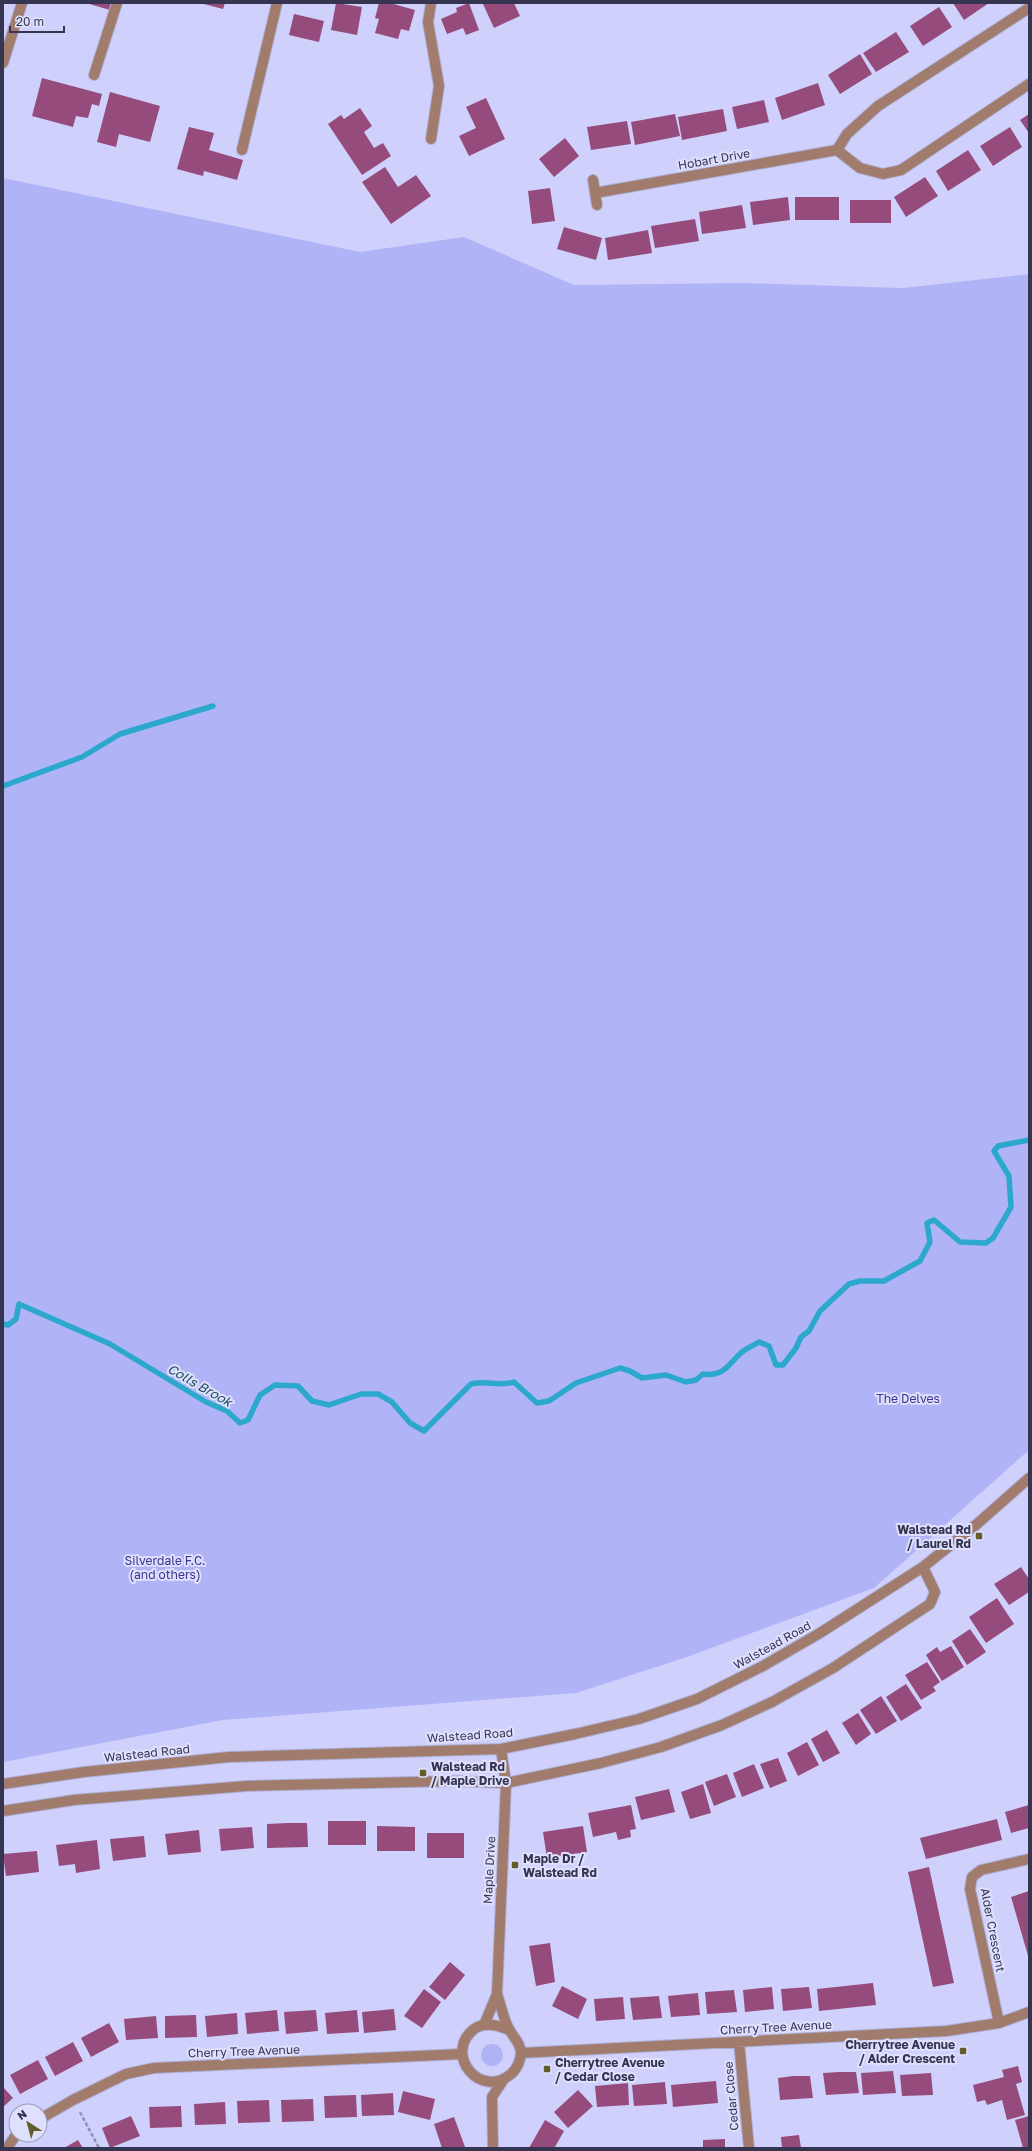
<svg xmlns="http://www.w3.org/2000/svg" width="1032" height="2151" viewBox="0 0 1032 2151" font-family="'Golos Text',sans-serif">
  <rect width="100%" height="100%" fill="#cfd1fc"/>
  <path fill="#b1b3f7" d="M3,178L360,252L464,237L574,285L742,283L903,288L1029,274V1450L874,1588L687,1657L576,1693L223,1720L3,1762Z
    M481 2055a11 11 0 1 1 22 0a11 11 0 1 1-22 0Z"/>
  <g fill="none" stroke-linecap="round" stroke-linejoin="round">
    <path stroke="#2ca8cd" stroke-width="5.5" d="M3,786L82,757L120,734L213,706
      M3,1324L8,1325L16,1319L19,1304L110,1344L206,1402L227,1411L240,1423L248,1420L260,1395L275,1385L298,1386L312,1401L329,1405L361,1394H378L392,1402L410,1423L424,1431L471,1384C486,1380 499,1387 514,1382L537,1403L549,1401L576,1383L620,1368L630,1371L642,1378L666,1375L686,1382L696,1380L703,1374C725,1377 728,1364 742,1352C747,1348 754,1345 759,1342L769,1346L776,1365H783L796,1348L801,1337L809,1331L820,1311L849,1284L860,1281H884L920,1261L930,1242L927,1223L934,1220L960,1242L986,1243L993,1238L1011,1207L1009,1176L994,1151L998,1146L1029,1140"/>
  </g>
  <path fill="#954b7b" d="M86,3H112L110,10Z
    M200,3H225L223,9Z
    M336,3L362,7L357,35L331,30Z
    M379,3H390L415,10L409,31L401,29L398,39L375,33L379,19L375,18Z
    M469,3L479,30L466,35L463,28L447,34L441,19L457,12L456,8Z
    M485,3H514L520,16L494,28L483,4Z
    M953,3H989L964,20Z
    M939,7L952,27L923,46L910,26Z
    M294,14L324,21L319,42L289,35Z
    M896,32L909,52L876,72L863,53Z
    M860,54L872,74L840,94L828,75Z
    M42,78L102,94L99,106L92,104L88,118L76,116L73,127L32,116Z
    M818,83L825,105L782,120L775,98Z
    M110,92L160,106L150,142L119,134L116,147L97,142Z
    M486,98L505,139L469,156L459,136L476,128L466,107Z
    M764,100L769,122L737,129L732,107Z
    M360,108L372,126L364,132L374,148L383,143L391,156L362,175L328,124L341,115L344,119Z
    M723,109L727,131L682,140L678,117Z
    M675,114L680,136L635,145L631,122Z
    M1029,114V133L1020,120Z
    M627,121L631,144L591,150L587,127Z
    M189,127L214,133L209,150L243,160L237,180L204,171L203,176L177,169Z
    M1010,127L1022,147L993,166L980,146Z
    M565,138L579,156L554,177L539,159Z
    M968,150L981,170L948,191L936,171Z
    M385,167L398,187L416,175L431,196L391,224L362,182Z
    M925,177L938,196L906,217L894,197Z
    M550,188L555,221L532,224L528,191Z
    M788,197L790,220L753,225L750,202Z
    M795,197H839V220H795Z
    M850,200H891V223H850Z
    M742,205L746,228L702,234L699,212Z
    M695,219L699,241L655,248L651,226Z
    M564,227L602,238L596,260L557,249Z
    M648,230L652,253L608,260L605,238Z
    M1021,1567L1029,1579V1592L1009,1605L994,1584Z
    M997,1598L1014,1624L986,1643L969,1617Z
    M970,1629L986,1652L967,1665L952,1641Z
    M951,1646L964,1667L942,1681L926,1655L937,1647L940,1652Z
    M927,1662L940,1682L933,1687L936,1691L921,1700L905,1675Z
    M906,1684L922,1708L901,1721L886,1697Z
    M881,1696L897,1721L876,1734L860,1710Z
    M858,1713L871,1734L856,1745L842,1723Z
    M827,1730L840,1753L823,1762L811,1739Z
    M807,1742L819,1765L798,1776L787,1753Z
    M778,1758L787,1781L770,1788L760,1764Z
    M754,1764L764,1788L742,1797L733,1773Z
    M727,1774L736,1797L714,1806L705,1782Z
    M703,1784L711,1813L690,1819L681,1792Z
    M669,1789L675,1812L641,1820L635,1797Z
    M631,1805L636,1829L630,1830L631,1837L618,1840L616,1832L593,1837L588,1813Z
    M1029,1805V1828L1011,1833L1005,1812Z
    M997,1819L1002,1840L926,1859L920,1838Z
    M328,1821H366V1845H328Z
    M288,1823H307L308,1847L267,1848V1824Z
    M377,1826L415,1827V1851H377Z
    M583,1826L587,1852L547,1858L543,1832Z
    M252,1827L254,1848L221,1851L219,1829Z
    M199,1830L201,1852L168,1855L165,1834Z
    M427,1833H464V1858H427Z
    M144,1836L146,1857L113,1861L110,1839Z
    M97,1840L100,1869L76,1873L75,1864L59,1866L56,1845Z
    M37,1851L39,1872L6,1876L3,1854Z
    M929,1867L954,1983L933,1987L908,1872Z
    M1029,1891V1959L1011,1897Z
    M550,1943L555,1982L536,1986L529,1946Z
    M450,1962L465,1975L445,2000L429,1987Z
    M873,1983L876,2005L819,2011L817,1989Z
    M562,1986L587,1999L578,2019L552,2006Z
    M772,1987L774,2009L745,2012L743,1990Z
    M809,1987L812,2008L783,2011L781,1989Z
    M424,1989L441,2002L422,2028L404,2016Z
    M734,1990L737,2012L707,2014L705,1992Z
    M698,1993L700,2015L671,2017L668,1996Z
    M659,1996L662,2018L633,2020L630,1998Z
    M623,1997L625,2019L596,2021L594,1999Z
    M394,2009L396,2030L364,2033L362,2012Z
    M277,2010L279,2031L247,2034L245,2013Z
    M316,2010L318,2031L286,2034L284,2012Z
    M357,2010L359,2032L327,2034L325,2013Z
    M237,2013L238,2034L207,2037L205,2016Z
    M196,2015L197,2037L165,2038V2016Z
    M156,2016L158,2038L126,2040L124,2019Z
    M109,2023L119,2042L91,2057L81,2038Z
    M73,2042L83,2061L55,2076L45,2057Z
    M38,2060L48,2079L20,2094L10,2075Z
    M1018,2066L1022,2082L1016,2084L1025,2115L1007,2120L1002,2100L987,2105L985,2100L977,2102L973,2085L1004,2077L1002,2070Z
    M893,2071L896,2093L863,2095L861,2073Z
    M839,2072H856L859,2093L826,2095L823,2073Z
    M931,2073L933,2095L902,2096L900,2075Z
    M793,2076H810L813,2098L780,2100L778,2078Z
    M716,2081L718,2103L673,2107L671,2085Z
    M665,2082L667,2104L634,2106L632,2085Z
    M628,2083L629,2105L597,2107L595,2086Z
    M3,2087L13,2098L3,2107Z
    M578,2090L593,2106L568,2128L554,2112Z
    M403,2091L435,2099L430,2120L398,2112Z
    M393,2093L394,2115L362,2116L361,2095Z
    M356,2095L357,2117L325,2118L324,2096Z
    M313,2099L314,2121L282,2122L281,2100Z
    M269,2100L270,2122L238,2123L237,2101Z
    M225,2102L226,2124L195,2125L194,2104Z
    M181,2106L182,2127L150,2128L149,2107Z
    M131,2116L140,2136L110,2148L102,2128Z
    M1029,2116V2148H1023L1015,2120Z
    M454,2117L465,2147L442,2148L434,2124Z
    M545,2120L564,2131L555,2147L529,2148Z
    M799,2135L801,2148H782L781,2137Z
    M725,2139V2148H703V2140Z
    M78,2140L83,2148H64Z"/>
  <g fill="none" stroke-linecap="round" stroke-linejoin="round">
    <defs>
      <path id="minor" d="M3,63L22,3
        M94,75L117,3
        M431,139L439,86L428,22L431,3
        M242,150L277,3
        M837,150L847,134L878,106L1029,8
        M593,180L597,205
        M595,193L837,150L860,168L883,174L901,170L1029,84
        M3,1784L84,1772L229,1757L501,1749L575,1734L639,1719L697,1699L763,1666L820,1633L923,1567L977,1524L1029,1478
        M3,1811L74,1800L246,1786L454,1781L506,1783L601,1763L661,1747L722,1725L772,1702L833,1668L930,1604L935,1592L923,1567
        M497,1994C501,2005 503,2018 509,2029C513,2037 520,2042 521,2052C521,2060 517,2069 511,2074C480,2100 443,2054 474,2029C485,2021 498,2025 509,2030
        M999,2023L970,1889L972,1877L981,1870L1029,1859
        M484,2025L497,1994L506,1783L501,1749
        M739,2042L749,2148
        M521,2053L947,2031L999,2023L1029,2012
        M40,2119L73,2100L126,2074L154,2068L462,2054
        M7,2148L16,2135
        M493,2148L492,2097L504,2079"/>
    </defs>
    <use href="#minor" stroke="#adafd6" stroke-width="12"/>
    <path stroke="#9092b7" stroke-width="2.5" stroke-dasharray="4 2" stroke-linecap="butt" d="M80,2112L99,2148"/>
    <use href="#minor" stroke="#a17b6c" stroke-width="10"/>
  </g>
  <g fill="#635d2a" stroke="#dee0fd" stroke-width="1.5">
    <rect x="975" y="1532" width="8" height="8" rx="2"/>
    <rect x="419" y="1769" width="8" height="8" rx="2"/>
    <rect x="511" y="1861" width="8" height="8" rx="2"/>
    <rect x="959" y="2047" width="8" height="8" rx="2"/>
    <rect x="543" y="2065" width="8" height="8" rx="2"/>
  </g>
  <g text-anchor="middle" dominant-baseline="central" stroke-width="4" stroke-linejoin="round" paint-order="stroke">
    <g font-size="12" fill="#353551" stroke="#dee0fd">
      <text transform="translate(714 159) rotate(-10)">Hobart Drive</text>
      <text transform="translate(772 1645) rotate(-29)">Walstead Road</text>
      <text transform="translate(470 1735) rotate(-4)">Walstead Road</text>
      <text transform="translate(147 1753) rotate(-6)">Walstead Road</text>
      <text transform="translate(489 1870) rotate(-87)">Maple Drive</text>
      <text transform="translate(993 1930) rotate(79)">Alder Crescent</text>
      <text transform="translate(776 2027) rotate(-3)">Cherry Tree Avenue</text>
      <text transform="translate(244 2051) rotate(-2)">Cherry Tree Avenue</text>
      <text transform="translate(731 2096) rotate(-95)">Cedar Close</text>
    </g>
    <g font-size="12" fill="#3d328e" stroke="#dee0fd">
      <text x="908" y="1398">The Delves</text>
      <text x="165" y="1560">Silverdale F.C.<tspan x="165" dy="14">(and others)</tspan></text>
    </g>
    <g font-size="12" font-weight="bold" fill="#353551" stroke="#dee0fd" text-anchor="start">
      <text x="971" y="1529" text-anchor="end">Walstead Rd<tspan x="971" dy="14">/ Laurel Rd</tspan></text>
      <text x="431" y="1766">Walstead Rd<tspan x="431" dy="14">/ Maple Drive</tspan></text>
      <text x="523" y="1858">Maple Dr /<tspan x="523" dy="14">Walstead Rd</tspan></text>
      <text x="955" y="2044" text-anchor="end">Cherrytree Avenue<tspan x="955" dy="14">/ Alder Crescent</tspan></text>
      <text x="555" y="2062">Cherrytree Avenue<tspan x="555" dy="14">/ Cedar Close</tspan></text>
    </g>
    <g font-size="13" font-style="italic" fill="#1d4e5e" stroke="#dee0fd">
      <text transform="translate(200 1385) rotate(30)">Colls Brook</text>
    </g>
  </g>
  <rect width="1032" height="2151" fill="none" stroke="#353551" stroke-width="8"/>
  <g transform="translate(28 2123) rotate(324)"><circle r="19" fill="#dee0fd" stroke="#9a9cb8"/>
  <path d="M0-3L7 15L0 10L-7 15Z" fill="#635d2a"/>
  <text y="-6" font-size="11" font-weight="bold" text-anchor="middle" fill="#353551">N</text>
  </g>
  <path d="M10 26v6h54v-6" fill="none" stroke="#353551" stroke-width="2"/>
  <text x="16" y="26" font-size="12" fill="#353551" stroke="#dee0fd" stroke-width="3" paint-order="stroke">20 m</text>
</svg>
